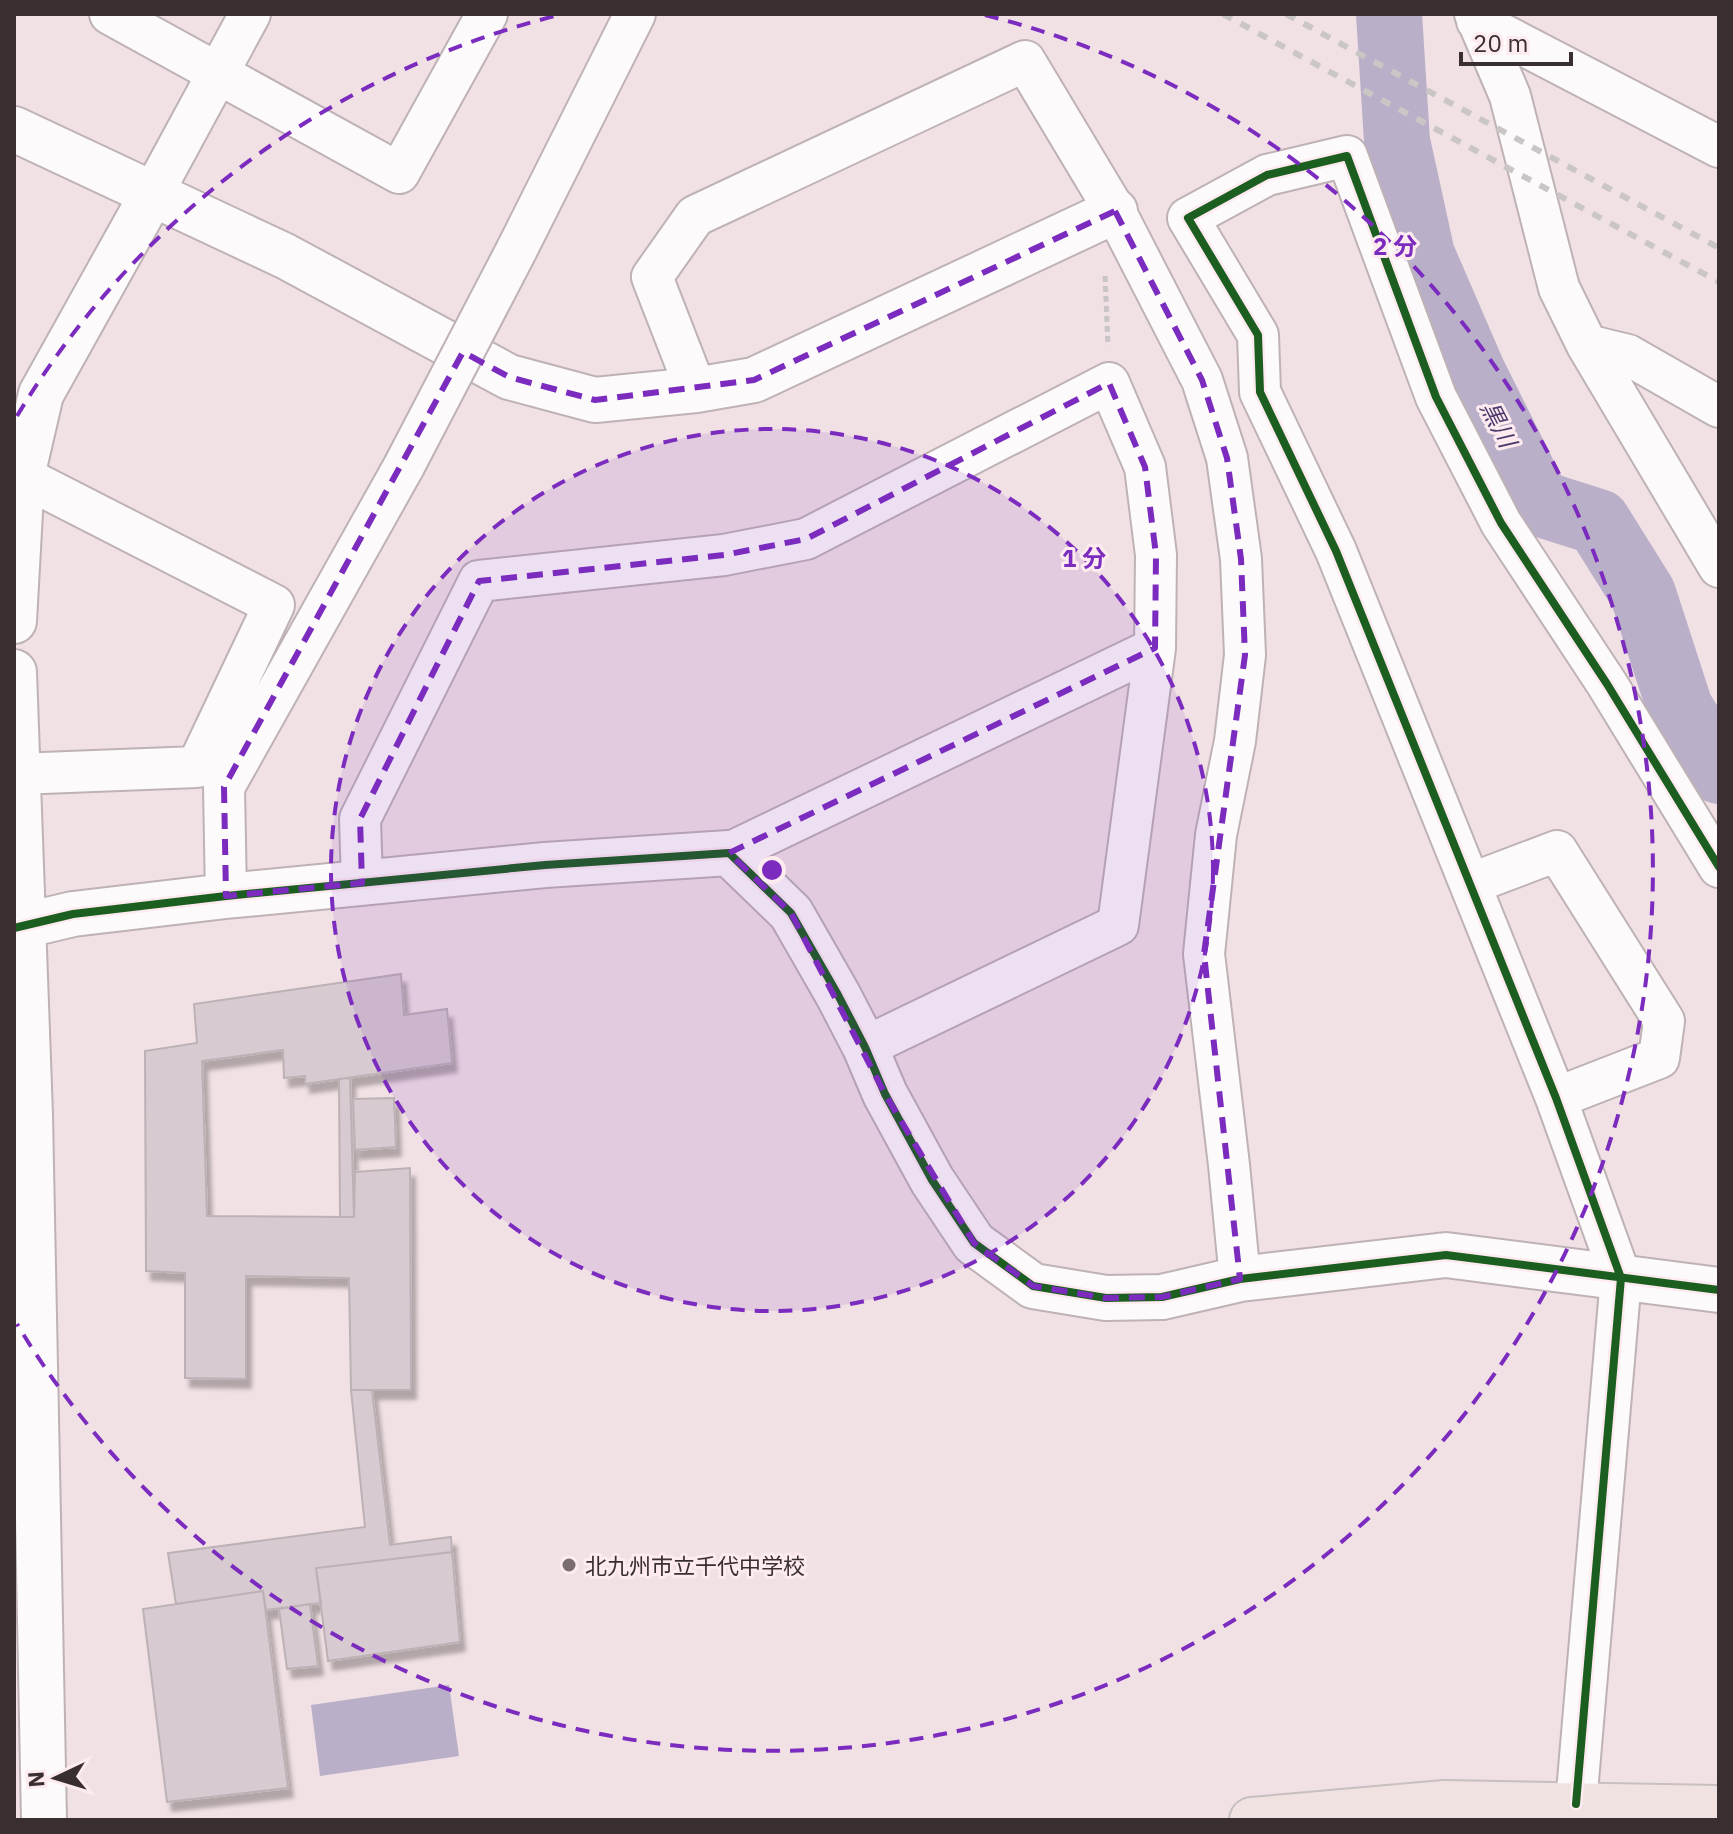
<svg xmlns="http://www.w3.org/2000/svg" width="1733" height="1834" viewBox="0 0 1733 1834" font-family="'IBM Plex Sans','Noto Sans JP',sans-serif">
  <defs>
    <filter id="shadow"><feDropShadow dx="5" dy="9" stdDeviation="2" flood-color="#0004"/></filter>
  </defs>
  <rect width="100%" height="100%" fill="#f1e1e4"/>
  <path fill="#baafc8" d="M449,1685L459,1756L320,1776L311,1705Z"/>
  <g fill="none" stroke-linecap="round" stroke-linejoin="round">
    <path stroke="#baafc8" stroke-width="66" d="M1389,14L1397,141L1422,255L1473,373L1538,503L1598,522L1643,594L1680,708L1719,771"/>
  </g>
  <path fill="#d7cad1" stroke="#bcb1b5" stroke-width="2" filter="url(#shadow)" d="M401,974L404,1015L447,1009L452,1063L305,1084V1076L284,1078L283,1050L202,1061L207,1216L354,1217L355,1172L410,1168L411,1390H351L349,1278L246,1276V1379L185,1378V1273L146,1271L145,1051L197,1043L194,1004Z
    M350,1078L354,1217H340L339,1079Z
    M394,1098L396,1147L355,1150L353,1099Z
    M351,1390H372L390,1545L451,1537L452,1552L316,1568L321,1603L266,1610L263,1591L176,1604L168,1553L365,1527Z
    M452,1552L460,1642L328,1661L316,1568Z
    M263,1591L288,1788L167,1802L143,1609Z
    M310,1604L318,1666L287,1669L279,1609Z"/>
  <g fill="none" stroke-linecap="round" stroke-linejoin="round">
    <defs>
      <path id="minor" d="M110,14L399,173L487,14
        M1475,14L1510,96L1559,288L1587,345L1719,567
        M1477,21L1719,147
        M153,193L250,14
        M516,251L635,14
        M1587,345L1628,355L1719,407
        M696,390L652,277L695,216L1025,61L1115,211L1202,380L1227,458L1241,559L1245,655L1235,741L1216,835L1204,954L1229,1165L1240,1279
        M14,472L274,605L197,767L17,774
        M729,853L1155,648
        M362,883L360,819L479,581L724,555L806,539L1109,383L1145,467L1156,555L1155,648L1118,925L865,1047
        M1470,884L1557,851L1664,1021L1659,1058L1556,1098
        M226,896L224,787L404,466
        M1576,1804L1621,1278L1556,1098L1336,551L1260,392L1258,335L1188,218L1267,175L1347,156L1436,397L1501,523L1607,684L1719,867"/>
      <path id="tertiary" d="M14,129L285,256L509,377L595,400L696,390L754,380L1115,211
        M14,621L22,476L41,394L153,193
        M14,672L30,1115L44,1820
        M14,928L73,914L226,896L545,865L729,853L791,913L838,995L865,1047L885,1094L932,1180L974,1243L1033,1286L1106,1298L1162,1297L1240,1279L1446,1255L1719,1290"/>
      <path id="trunk" d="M1252,1820L1445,1803L1719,1808"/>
    </defs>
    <use href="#minor" stroke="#beb2b5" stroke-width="44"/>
    <use href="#tertiary" stroke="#beb2b5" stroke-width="48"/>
    <use href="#trunk" stroke="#c7bfc0" stroke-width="48"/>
    <path stroke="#c9c4c6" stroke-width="5" stroke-dasharray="6 4" stroke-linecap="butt" d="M1105,276L1108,346"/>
    <use href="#minor" stroke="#fdfafb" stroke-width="40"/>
    <use href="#tertiary" stroke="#fdfafb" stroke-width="44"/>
    <use href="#trunk" stroke="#f0e2e0" stroke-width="44"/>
    <path stroke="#cac6c6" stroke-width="6" stroke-dasharray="10 10" stroke-linecap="butt" d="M1223,14L1719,282
      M1286,14L1719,248"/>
    <defs>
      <path id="minor-bridge" d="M404,466L516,251"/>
    </defs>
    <use href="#minor-bridge" stroke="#beb2b5" stroke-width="44" stroke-linecap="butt"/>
    <use href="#minor-bridge" stroke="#fdfafb" stroke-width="40"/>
    <defs>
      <path id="cycleway" d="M14,928L73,914L226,896L545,865L729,853L791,913L838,995L865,1047L885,1094L932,1180L974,1243L1033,1286L1106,1298L1162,1297L1240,1279L1446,1255L1719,1290
        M1576,1804L1621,1278L1556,1098L1336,551L1260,392L1258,335L1188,218L1267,175L1347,156L1436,397L1501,523L1607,684L1719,867"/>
    </defs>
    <use href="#cycleway" stroke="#fdebef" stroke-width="13"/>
    <use href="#cycleway" stroke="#1b5e20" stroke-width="8"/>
  </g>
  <path fill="none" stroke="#7b2cbf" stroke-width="6" stroke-dasharray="16 10" stroke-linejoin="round" d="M1115,211L1202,380L1227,458L1241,559L1245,655L1204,954L1240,1279L1162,1297L1106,1298L1033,1286L974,1243L885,1094L791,913L729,853L1155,648L1156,555L1145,467L1109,383L806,539L724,555L479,581L360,819L362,883L226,896L224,787L463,352L509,377L595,400L754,380Z"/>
  <circle cx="772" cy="870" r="441" fill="#7b2cbf" fill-opacity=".12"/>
  <g fill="none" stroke="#7b2cbf" stroke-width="4" stroke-dasharray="14 10">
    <circle cx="772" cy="870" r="441"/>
    <path d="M17 416A881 881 0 0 1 559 15M985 15A881 881 0 1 1 17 1324"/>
  </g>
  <circle fill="#796d6f" stroke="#fdebef" stroke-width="3" cx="569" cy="1565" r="8"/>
  <g text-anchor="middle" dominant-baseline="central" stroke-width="6" stroke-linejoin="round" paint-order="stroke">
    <g font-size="22" fill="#392e30" stroke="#fdebef" text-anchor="start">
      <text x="585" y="1565">北九州市立千代中学校</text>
    </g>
    <g font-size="24" font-style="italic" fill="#4b3c6d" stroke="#fdebef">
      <text transform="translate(1499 424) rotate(63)">黒川</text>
    </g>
  </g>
  <circle cx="772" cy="870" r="12" fill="#7b2cbf" stroke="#fdebef" stroke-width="4"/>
  <g font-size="24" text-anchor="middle" font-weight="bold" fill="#7b2cbf" stroke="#fdebef" stroke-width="6" stroke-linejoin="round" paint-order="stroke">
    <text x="1395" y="255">2 分</text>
    <text x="1084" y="567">1 分</text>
  </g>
  <rect width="1733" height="1834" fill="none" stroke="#392e30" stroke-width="32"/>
  <g transform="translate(56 1778) rotate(266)" stroke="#fdebef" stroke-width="6" paint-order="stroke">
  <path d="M0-6L14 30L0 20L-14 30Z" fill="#392e30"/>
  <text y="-12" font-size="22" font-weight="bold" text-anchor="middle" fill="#392e30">N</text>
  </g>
  <path d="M1461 52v12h110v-12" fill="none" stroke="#392e30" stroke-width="4"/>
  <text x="1473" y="52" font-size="24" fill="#392e30" stroke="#fdebef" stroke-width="6" paint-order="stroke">20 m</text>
</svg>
